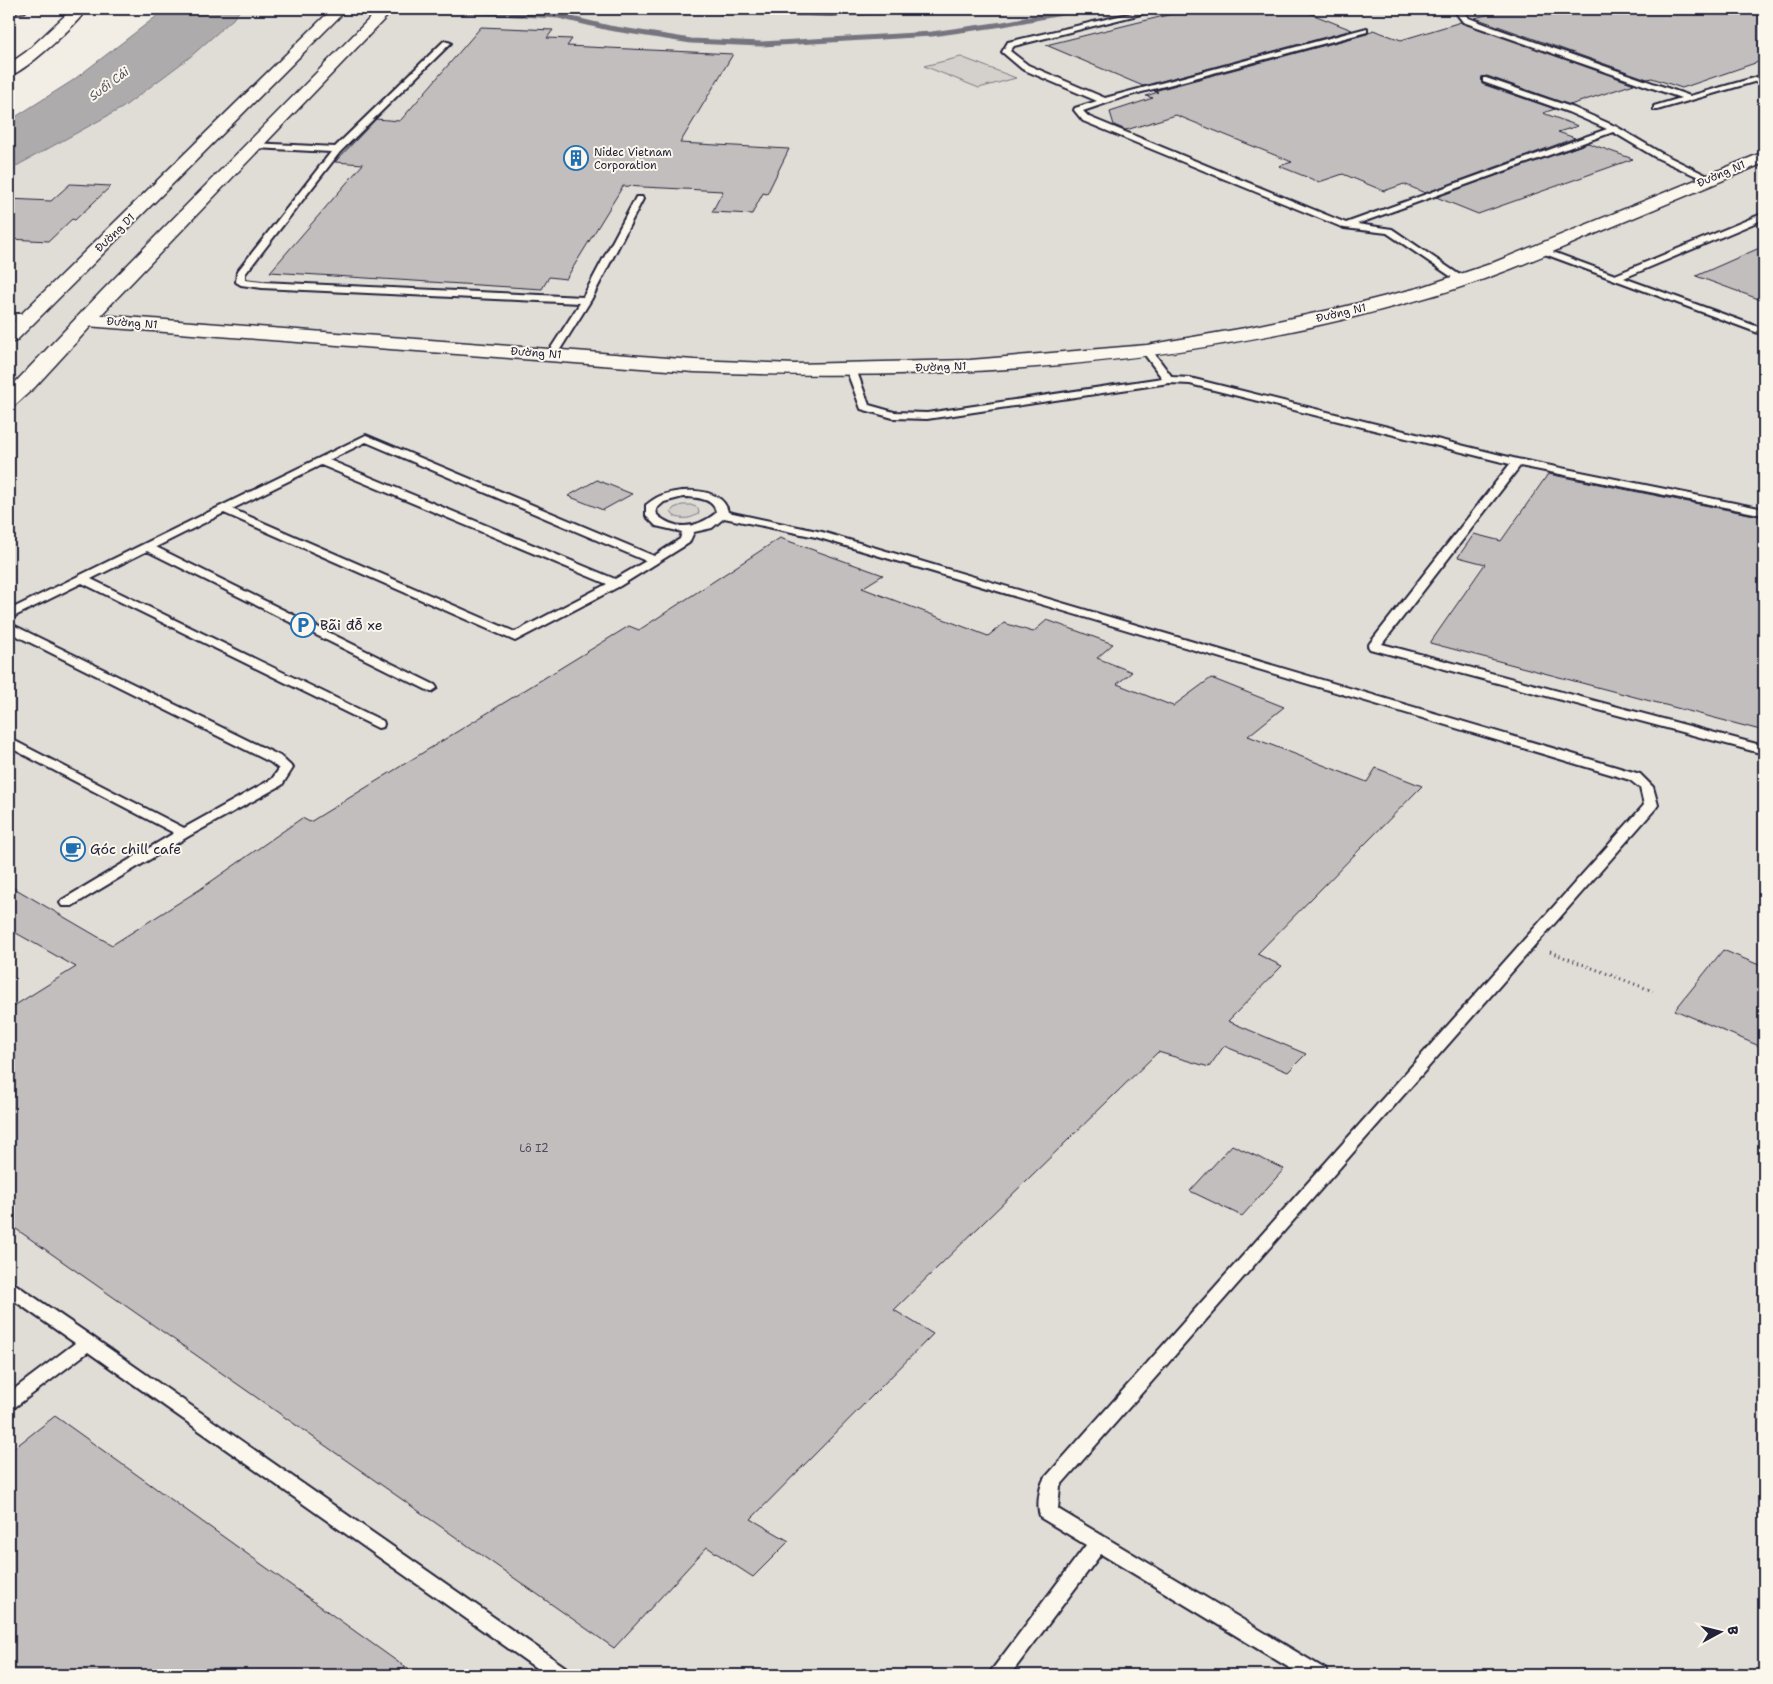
<svg xmlns="http://www.w3.org/2000/svg" width="1773" height="1684" viewBox="0 0 1773 1684" font-family="'Shantell Sans',sans-serif">
  <rect width="100%" height="100%" fill="#f2eee5"/>
  <filter id="ink" filterUnits="userSpaceOnUse"><feTurbulence type="fractalNoise" baseFrequency=".02" numOctaves="2"/><feDisplacementMap in="SourceGraphic" scale="10" xChannelSelector="R" yChannelSelector="G"/><feConvolveMatrix kernelMatrix="1 2 1 2 8 2 1 2 1" color-interpolation-filters="sRGB"/></filter>
  <g filter="url(#ink)">
    <path fill="#e0dcd6" d="M241,9H1764V1675H9V170L122,108L190,57L233,19Z"/>
    <path fill="#d4d1cc" stroke="#7b7a84" d="M961,57L1016,78L979,88L924,66Z
      M682,505H691L698,508L699,513C692,519 682,520 674,516L671,512L674,508Z"/>
    <path fill="#aeabad" stroke="#76747f" d="M166,9H241L233,19L190,57L122,108L9,170V121L72,81Z"/>
    <g fill="none" stroke-linecap="round" stroke-linejoin="round">
      <path stroke="#76747f" stroke-width="5" d="M439,10L559,16L609,28L691,41L762,44L932,34L1003,24L1082,9"/>
    </g>
    <path fill="#c2bebe" stroke="#22223b" d="M1192,9H1299L1352,30L1143,86L1046,45Z
      M1508,9H1764V60L1682,88L1652,78L1647,79L1475,18Z
      M1461,22L1634,84L1570,105L1487,76L1482,77V84L1555,109L1543,113L1578,126L1558,132L1575,138L1425,193L1404,184L1384,191L1343,174L1319,182L1279,166L1292,162L1176,115L1126,130L1114,125L1110,112L1153,98L1146,96L1158,92L1154,91L1367,34L1373,30L1401,40Z
      M481,27L553,30L547,38L572,39L567,46L733,54L680,143L789,149L767,194L763,193L752,214L712,212L723,191L623,186L566,279L549,277L542,289L270,272L363,164L335,162L376,119L400,121Z
      M1588,143L1633,159L1478,214L1436,197Z
      M70,184L111,186L75,220L72,219L49,241L9,239V199L51,201Z
      M1764,246V301L1696,276Z
      M1548,474L1764,517V731L1430,643L1485,564L1458,557L1474,534L1501,541Z
      M597,480L632,494L603,510L568,496Z
      M780,538L883,575L862,588L988,636L1004,623L1033,632L1047,620L1113,644L1097,658L1132,672L1117,684L1173,706L1211,678L1284,707L1248,736L1367,782L1376,768L1422,786L1257,954L1282,966L1228,1021L1306,1054L1288,1072L1224,1046L1209,1067L1158,1052L894,1310L933,1334L751,1519L789,1541L753,1577L707,1547L614,1648L9,1224V1009L76,967L9,929V885L112,945L199,890L302,818L310,822L629,626L639,630Z
      M1723,950L1764,967V1048L1675,1010Z
      M1232,1145L1284,1169L1242,1216L1190,1191Z
      M55,1416L416,1675H9V1452Z"/>
    <g fill="none" stroke-linecap="round" stroke-linejoin="round">
      <defs>
        <path id="lane" d="M1149,9H1161L1014,46L1010,51L1028,65L1105,98L1367,28V32L1127,96L1083,111L1089,117L1346,223L1607,129L1568,112L1483,82V78H1486L1574,108L1617,127L1661,153L1714,179L1707,181L1655,157L1613,132L1357,224L1392,229L1467,280L1462,283L1459,282L1387,233L1344,228L1083,121L1074,110L1075,108L1097,101L1022,69L1002,52L1008,42Z
          M1453,9H1461L1469,18L1495,28L1690,96L1764,75V79L1657,110H1654V106L1681,98L1463,22Z
          M444,41L451,43L340,152L245,274V280L262,282L583,297L635,199L636,197H642L643,199L591,300L556,356H548L547,354L580,303L262,288L241,285L236,282L237,272L331,152L255,148L251,145L252,143L335,147Z
          M1764,213V219L1624,278L1764,329V335L1534,250L1536,248H1542L1615,275Z
          M9,314H28L33,317L28,320H9Z
          M1147,348L1151,349L1172,377L1190,378L1517,459L1764,509V515L1520,466L1382,644L1764,746V754L1370,649L1368,646L1370,643L1510,464L1190,384L1169,383L927,419L893,418L861,409L846,369L851,366L856,369L869,405L894,412L927,413L1162,378L1142,351Z
          M366,435L654,556L680,539L682,532L656,526L646,516V505C649,503 652,500 656,498C673,488 723,485 728,512L822,532L1640,774L1653,787L1658,805L1656,808L1060,1486L1058,1509L1325,1669L1328,1675H1301L1101,1554L1010,1675H988L1086,1545L1041,1518C1036,1509 1039,1488 1044,1479L1644,805L1640,788L1630,780L816,537L724,518L712,528L694,532L689,543L620,586L515,641L224,513L156,547L435,685L437,688L431,692L147,551L91,579L383,721L384,724L383,727L378,728L82,583L9,619V610ZM366,442L646,561L615,579L329,460ZM321,465L607,584L515,632L232,509ZM683,497C695,497 715,498 716,513C697,528 677,532 657,515L656,509L664,502Z
          M9,623L280,756L293,768L282,785L189,836L72,906H62L60,903L62,900L174,833L9,747V738L184,828L272,779L279,769L270,762L9,632Z
          M9,1282L15,1284L94,1338L568,1669L571,1675H546L88,1352L15,1407L9,1409V1393L75,1343L9,1297Z"/>
        <path id="street" d="M9,9H27L25,12L9,14Z
          M72,9H87C77,24 25,72 9,76V64L26,52Z
          M716,9H884L882,12L877,13L831,15L723,13L718,12Z
          M1764,152V163C1705,188 1645,213 1585,238C1536,259 1487,280 1435,295C1193,367 945,382 694,372L86,326L79,324L76,320L79,316L86,314L694,360L795,364L970,360L1147,345L1245,328L1339,308L1422,287L1490,264Z"/>
        <path id="primary" d="M332,9H347L16,341L9,343V326Z
          M379,9H394L114,301L35,387L16,404L9,406V389L100,293Z"/>
      </defs>
      <use href="#lane" stroke="#22223b" stroke-width="4"/>
      <use href="#street" stroke="#22223b" stroke-width="3"/>
      <use href="#primary" stroke="#22223b" stroke-width="3"/>
      <path stroke="#22223b" stroke-width="3" stroke-dasharray="1 4" stroke-linecap="butt" d="M1550,952L1653,991"/>
      <use href="#lane" fill="#fbf7ec" fill-rule="evenodd"/>
      <use href="#street" fill="#fbf7ec" fill-rule="evenodd"/>
      <use href="#primary" fill="#fbf7ec" fill-rule="evenodd"/>
    </g>
  </g>
  <defs>
    <symbol id="building-ring" viewBox="-11 -11 22 22"><circle r="9.5" fill="#fbf7ec" stroke="#1f6fb2" stroke-width="1.5"/><path d="M-4-6H4V6H1V3H-1V6H-4ZM-2.5-4.3h1.7v1.8h-1.7ZM.8-4.3h1.7v1.8H.8ZM-2.5-1h1.7V.8h-1.7ZM.8-1h1.7V.8H.8Z" fill="#1f6fb2"/></symbol>
    <symbol id="parking-ring" viewBox="-11 -11 22 22"><circle r="9.5" fill="#fbf7ec" stroke="#1f6fb2" stroke-width="1.5"/><path d="M-3.5-5.5H1a3.5 3.5 0 0 1 0 7H-1V5.5H-3.5ZM-1-3.4V-.6H.8a1.4 1.4 0 0 0 0-2.8Z" fill="#1f6fb2"/></symbol>
    <symbol id="cafe-ring" viewBox="-11 -11 22 22"><circle r="9.5" fill="#fbf7ec" stroke="#1f6fb2" stroke-width="1.5"/><path d="M-5.5-4.5H6V0H3Q3 3.5 0 3.5H-2.5Q-5.5 3.5-5.5 0ZM3-3.2v2h1.7v-2ZM-6 4.5H4V6H-6Z" fill="#1f6fb2"/></symbol>
  </defs>
  <g fill-rule="evenodd">
    <use href="#building-ring" x="562" y="144" width="28" height="28"/>
    <use href="#parking-ring" x="289" y="611" width="28" height="28"/>
    <use href="#cafe-ring" x="59" y="835" width="28" height="28"/>
  </g>
  <g text-anchor="middle" dominant-baseline="central" stroke-width="4" stroke-linejoin="round" paint-order="stroke">
    <g font-size="11" fill="#22223b" stroke="#fbf7ec" text-anchor="start">
      <text x="594" y="152">Nidec Vietnam<tspan x="594" dy="13">Corporation</tspan></text>
    </g>
    <g font-size="11" fill="#22223b" stroke="#fbf7ec">
      <text transform="translate(1721 174) rotate(-23)">Đường N1</text>
      <text transform="translate(115 233) rotate(-44)">Đường D1</text>
      <text transform="translate(1341 313) rotate(-13)">Đường N1</text>
      <text transform="translate(132 323) rotate(4)">Đường N1</text>
      <text transform="translate(536 353) rotate(4)">Đường N1</text>
      <text transform="translate(941 367) rotate(-2)">Đường N1</text>
    </g>
    <g font-size="11" fill="#4a495c">
      <text x="534" y="1148">Lô I2</text>
    </g>
    <g font-size="12" font-style="italic" fill="#535263" stroke="#fbf7ec">
      <text transform="translate(109 84) rotate(-37)">Suối Cái</text>
    </g>
    <g font-size="14" fill="#22223b" stroke="#fbf7ec" text-anchor="start">
      <text x="320" y="625">Bãi đỗ xe</text>
      <text x="90" y="849">Góc chill cafe</text>
    </g>
  </g>
  <rect width="1773" height="1684" fill="none" stroke="#fbf7ec" stroke-width="30"/>
  <rect x="15" y="15" width="1743" height="1654" fill="none" stroke="#22223b" stroke-width="2" filter="url(#ink)"/>
  <g transform="translate(1720 1632) rotate(83)" stroke="#fbf7ec" stroke-width="4" paint-order="stroke">
  <path d="M0-4L9 19L0 12L-9 19Z" fill="#22223b"/>
  <text y="-8" font-size="14" font-weight="bold" text-anchor="middle" fill="#22223b">B</text>
  </g>
</svg>
